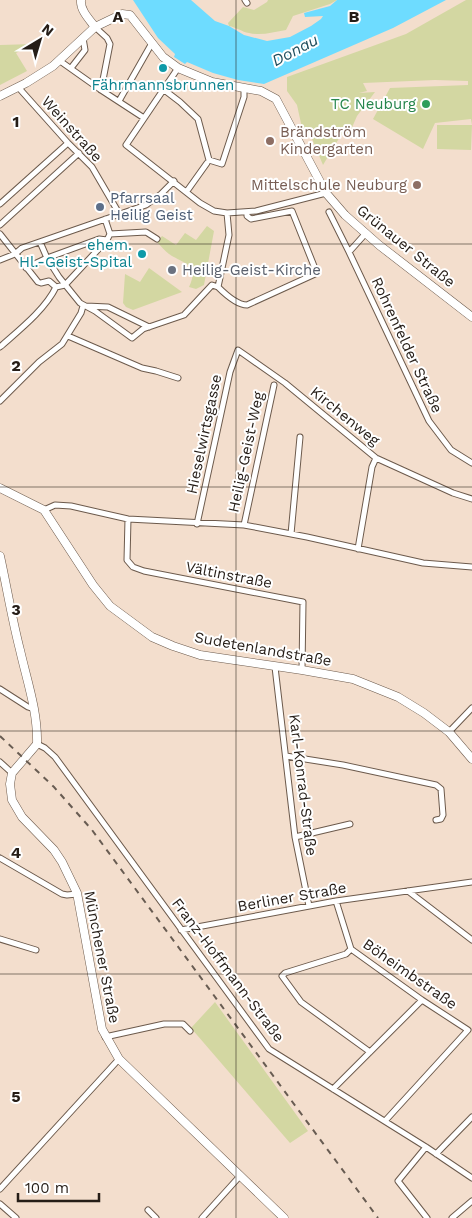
<svg xmlns="http://www.w3.org/2000/svg" width="472" height="1218" viewBox="0 0 472 1218" font-family="'Work Sans',sans-serif">
  <rect width="100%" height="100%" fill="#f3decd"/>
  <path fill="#d3d7a2" d="M268,0H337L330,4L293,16L286,30C274,32 261,36 249,33C242,32 236,27 229,26L228,23L243,7L254,10L267,2Z
    M466,0H472V125L471,119L435,123L423,149L373,119L390,88L468,85V81L435,80L363,83L367,91L359,93L375,92L357,116L350,132L341,135L323,165L310,134L302,128L297,105L287,91V77L406,34Z
    M34,44L16,53L27,71L0,85V45Z
    M437,125H472L471,150L437,149Z
    M207,226L214,231L204,285L196,289L189,287C200,264 184,264 169,254C165,251 161,246 157,242L162,236L176,245L185,233L196,240Z
    M149,268L182,292L133,310L126,307L123,303L125,274L140,282Z
    M215,1002L308,1131L290,1143L191,1028Z"/>
  <path fill="#6edcff" d="M133,0H191L215,21L229,26L244,35L267,41L290,37L311,26L321,19L323,16L305,17L304,13L330,6L337,0H446L393,28L264,84L238,80L213,73L187,62L185,64L174,57L175,54L158,38Z"/>
  <g fill="none" stroke-linecap="round" stroke-linejoin="round">
    <defs>
      <path id="street" d="M245,0L247,3
        M95,27L107,38L110,44L101,90
        M60,61L101,90L144,118
        M71,68L85,50L83,38
        M178,68L126,145L200,203L214,211L227,213L256,211L326,193
        M18,87L68,143L92,167L120,215
        M163,89L180,102L198,119L209,160L222,164L244,97V89
        M119,101L152,43
        M187,191L207,163
        M0,204L68,143
        M329,212L349,252
        M0,225L79,153
        M366,233L349,252L429,421L451,450L472,463
        M0,234L38,282L41,283L49,281L56,287L65,285L107,240L110,234L105,219
        M110,234L146,232L157,239
        M40,242L47,258L59,277L80,303L95,311L132,338L143,329L184,315L212,285L218,287
        M0,260L15,254L22,248L146,205L161,194L174,181
        M26,268L47,258L99,239L107,240
        M218,287C225,294 237,305 247,305L315,274L316,271L292,211L251,219L247,216V212
        M218,287L229,235L227,213
        M86,306L108,307L149,327
        M68,336L142,368L156,371L178,378
        M0,347C18,331 45,310 56,287
        M0,401L39,362L62,344L81,313L83,306
        M44,510L55,505L71,506L128,519L244,525L307,537L423,563L472,567
        M128,519L127,560L133,567L144,571L303,602L302,670
        M197,524L230,372L238,350L285,383L376,458L453,493L472,499
        M244,525L274,385
        M291,534L300,437
        M358,549L372,467L376,458
        M275,667L295,837L309,906
        M0,689L28,707L34,709
        M449,732L472,708
        M37,744L45,748L55,757L269,1049L426,1147L472,1178
        M286,756L343,765L436,785L441,789L443,815L441,819L436,820
        M0,762L12,773
        M295,837L350,824
        M0,858L62,894L67,895L77,894
        M408,891L472,940
        M336,901L351,949L422,1000L468,1030L385,1121
        M181,930L336,901L472,882
        M0,939L36,950
        M351,949L346,954L285,973L282,976L301,1002L370,1052
        M105,1037L164,1024H183L190,1031
        M333,1089L422,1000
        M426,1147L398,1181L427,1218
        M436,1154L472,1117
        M0,1189L119,1059
        M0,1204L16,1218
        M148,1210L156,1218
        M202,1218L240,1176
        M452,1218L472,1201"/>
      <path id="secondary" d="M81,0C80,10 89,19 95,27
        M0,96L26,83L53,66L95,27L122,14L130,15L163,57L178,68L212,82L261,91L276,99L326,193L345,215L379,245L472,317
        M0,488L44,510L93,585L110,606L152,637L173,646L200,655L302,670L353,679L398,697L424,713L449,732L472,759
        M0,556C7,588 12,619 20,650C27,681 38,712 37,744L12,773L10,784L12,800L22,817L54,850L62,862L77,893L102,1029L119,1059L284,1218"/>
    </defs>
    <use href="#street" stroke="#6c5a4c" stroke-width="7"/>
    <use href="#secondary" stroke="#6c5a4c" stroke-width="9"/>
    <use href="#street" stroke="#fff" stroke-width="5"/>
    <use href="#secondary" stroke="#fff" stroke-width="8"/>
    <path stroke="#685c52" stroke-width="2" stroke-dasharray="6 6" stroke-linecap="butt" d="M0,736L54,787L92,830L378,1218"/>
  </g>
  <path fill="none" stroke="#251d17" stroke-width="1" stroke-opacity="0.55" d="M236,0V1218M0,244H472M0,487H472M0,731H472M0,974H472"/>
  <g fill="#0f9aa8" stroke="#fff" stroke-width="2">
    <circle cx="163" cy="68" r="5"/>
    <circle cx="142" cy="254" r="5"/>
  </g>
  <circle fill="#2e9e5b" stroke="#fff" stroke-width="2" cx="426" cy="104" r="5"/>
  <g fill="#8d6e63" stroke="#fff" stroke-width="2">
    <circle cx="270" cy="141" r="5"/>
    <circle cx="417" cy="185" r="5"/>
  </g>
  <circle fill="#5c6f8a" stroke="#fff" stroke-width="2" cx="100" cy="207" r="5"/>
  <circle fill="#6b7280" stroke="#fff" stroke-width="2" cx="172" cy="270" r="5"/>
  <g text-anchor="middle" dominant-baseline="central" stroke-width="4" stroke-linejoin="round" paint-order="stroke">
    <g font-size="15" fill="#0d838f" stroke="#fff">
      <text x="163" y="85">Fährmannsbrunnen</text>
      <text x="132" y="245" text-anchor="end">ehem.<tspan x="132" dy="17">Hl.-Geist-Spital</tspan></text>
    </g>
    <g font-size="15" fill="#27864d" stroke="#fff" text-anchor="end">
      <text x="416" y="104">TC Neuburg</text>
    </g>
    <g font-size="15" fill="#251d17" stroke="#fff">
      <text transform="translate(72 129) rotate(48)">Weinstraße</text>
      <text transform="translate(406 246) rotate(39)">Grünauer Straße</text>
      <text transform="translate(407 345) rotate(65)">Rohrenfelder Straße</text>
      <text transform="translate(345 416) rotate(39)">Kirchenweg</text>
      <text transform="translate(204 434) rotate(-78)">Hieselwirtsgasse</text>
      <text transform="translate(246 452) rotate(-78)">Heilig-Geist-Weg</text>
      <text transform="translate(229 575) rotate(11)">Vältinstraße</text>
      <text transform="translate(263 649) rotate(10)">Sudetenlandstraße</text>
      <text transform="translate(303 785) rotate(83)">Karl-Konrad-Straße</text>
      <text transform="translate(292 897) rotate(-10)">Berliner Straße</text>
      <text transform="translate(102 957) rotate(79)">Münchener Straße</text>
      <text transform="translate(228 970) rotate(53)">Franz-Hoffmann-Straße</text>
      <text transform="translate(410 974) rotate(35)">Böheimbstraße</text>
    </g>
    <g font-size="15" fill="#785e54" stroke="#fff" text-anchor="start">
      <text x="280" y="132">Brändström<tspan x="280" dy="17">Kindergarten</tspan></text>
      <text x="407" y="185" text-anchor="end">Mittelschule Neuburg</text>
    </g>
    <g font-size="15" fill="#4e5e75" stroke="#fff" text-anchor="start">
      <text x="110" y="198">Pfarrsaal<tspan x="110" dy="17">Heilig Geist</tspan></text>
    </g>
    <g font-size="15" fill="#5b616d" stroke="#fff" text-anchor="start">
      <text x="182" y="270">Heilig-Geist-Kirche</text>
    </g>
    <g font-size="16" font-style="italic" fill="#1f4e5d" stroke="#fff">
      <text transform="translate(295 50) rotate(-28)">Donau</text>
    </g>
  </g>
  <g font-size="16" text-anchor="middle" font-weight="bold" fill="#251d17" stroke="#fff" stroke-width="4" stroke-linejoin="round" paint-order="stroke">
    <text x="118" y="22">A</text>
    <text x="354" y="22">B</text>
    <text x="16" y="127">1</text>
    <text x="16" y="371">2</text>
    <text x="16" y="615">3</text>
    <text x="16" y="858">4</text>
    <text x="16" y="1102">5</text>
  </g>
  <g transform="translate(40 40) rotate(38)" stroke="#ffffff" stroke-width="4" paint-order="stroke">
  <path d="M0-4L9 19L0 12L-9 19Z" fill="#251d17"/>
  <text y="-8" font-size="14" font-weight="bold" text-anchor="middle" fill="#251d17">N</text>
  </g>
  <path d="M18 1193v8h81v-8" fill="none" stroke="#251d17" stroke-width="2.5"/>
  <text x="25" y="1193" font-size="15" fill="#251d17" stroke="#ffffff" stroke-width="4" paint-order="stroke">100 m</text>
</svg>
